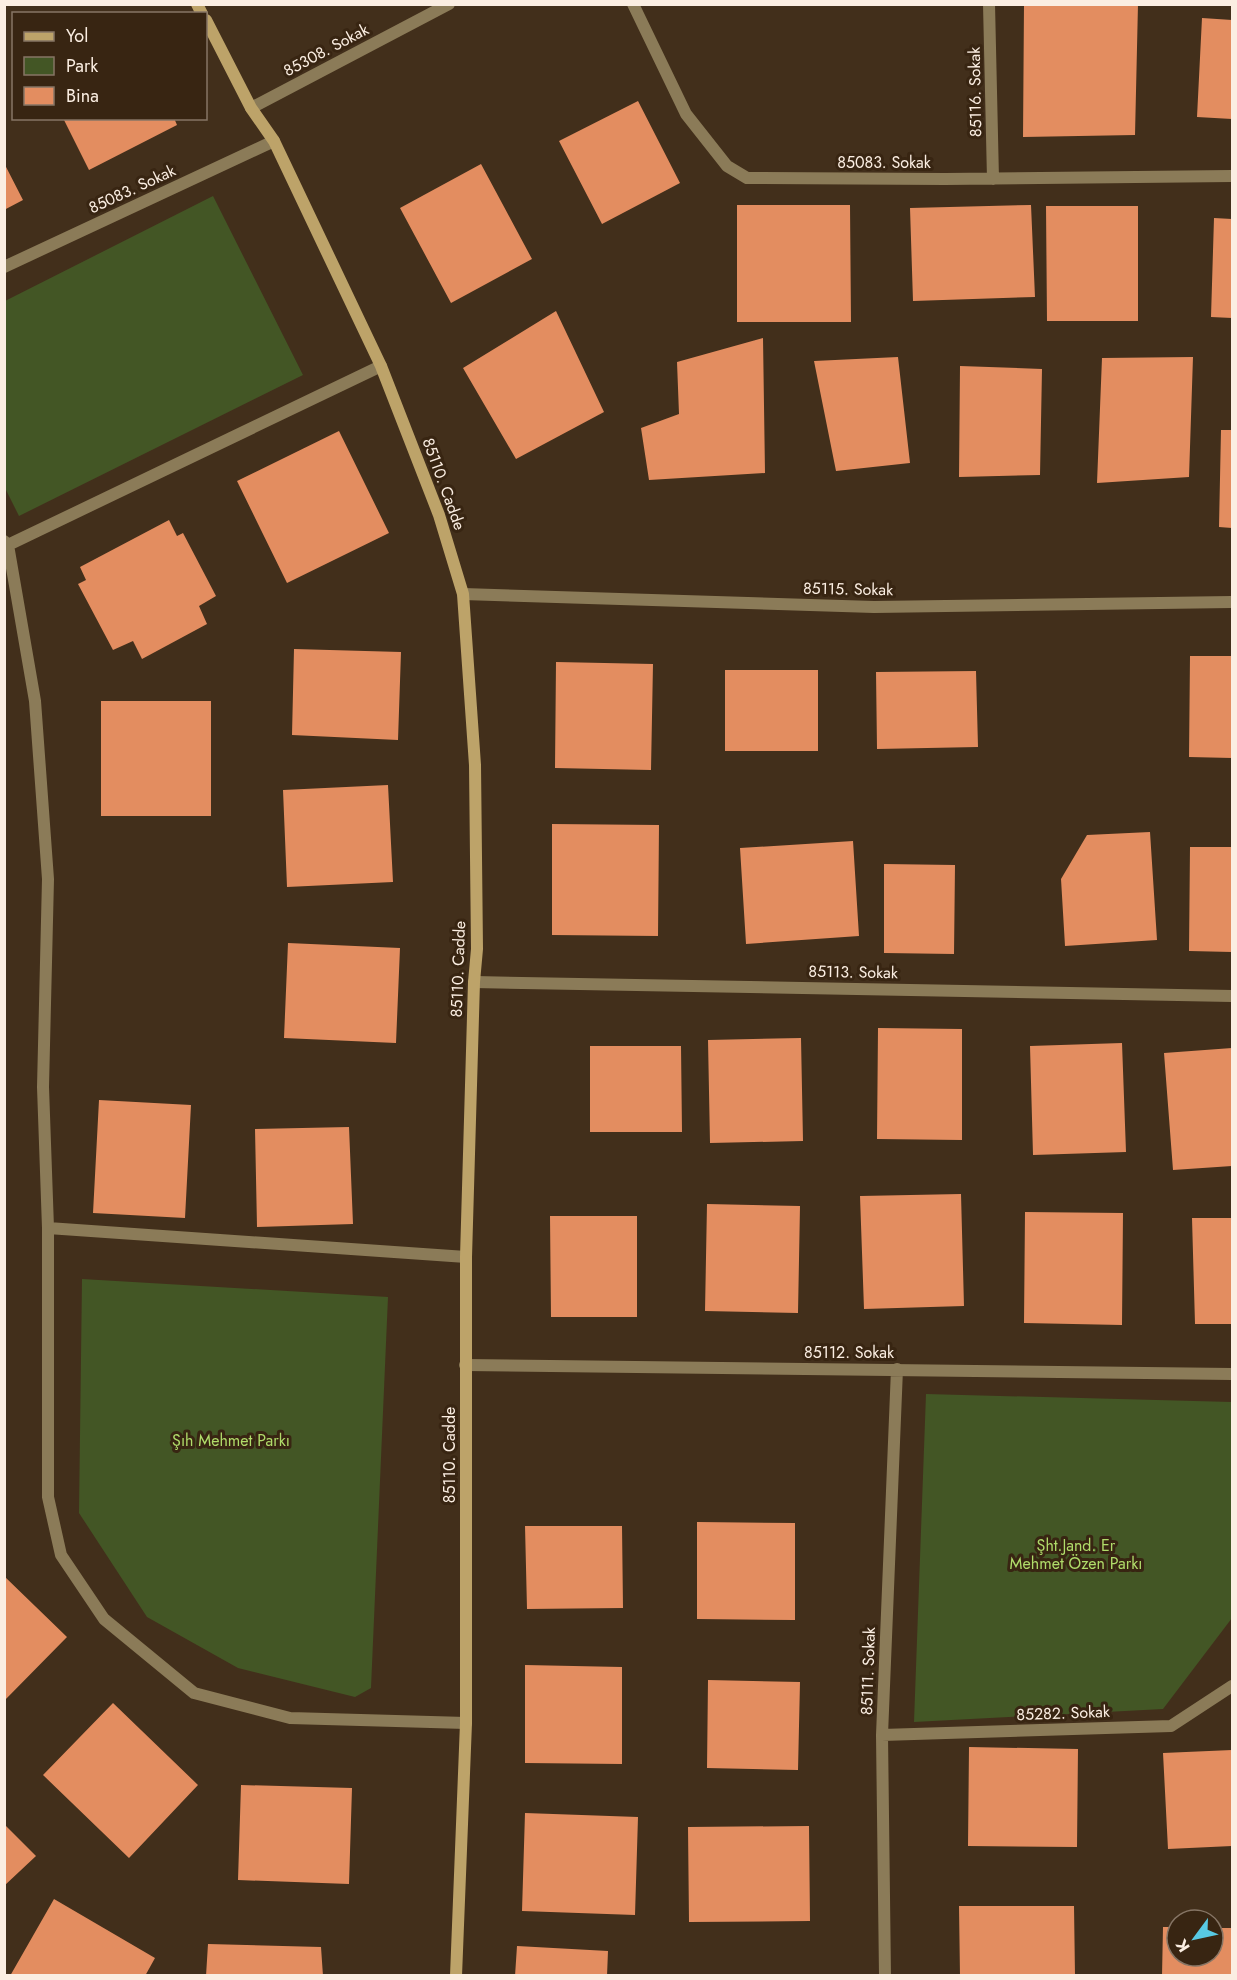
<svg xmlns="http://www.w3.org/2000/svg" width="1237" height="1980" viewBox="0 0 1237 1980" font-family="Jost,sans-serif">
  <rect width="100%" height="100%" fill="#422f1b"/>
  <path fill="#435625" d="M213,196L303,375L19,516L5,488V301Z
    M82,1279L388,1297L371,1688L355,1697L238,1668L147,1617L79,1513Z
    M926,1394L1232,1402V1618L1163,1709L914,1722Z"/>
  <path fill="#e38d60" d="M1024,4H1138L1135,135L1023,137Z
    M1202,18L1232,20V119L1197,117Z
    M638,101L680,183L602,224L559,141Z
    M63,118H174L177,125L89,170Z
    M4,163L23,200L4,210Z
    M481,164L532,259L451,303L400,208Z
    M737,205H850L851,322H737Z
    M1031,205L1035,297L913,301L910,208Z
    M1046,206H1138V321H1047Z
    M1214,218L1232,219V318L1211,317Z
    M556,311L604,412L516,459L463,368Z
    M763,338L765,473L649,480L641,428L679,414L677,362Z
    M898,357L910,463L836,471L814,361Z
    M1193,357L1189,477L1097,483L1102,358Z
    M960,366L1042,369L1040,475L959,477Z
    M1221,430H1232V528L1219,527Z
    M339,431L389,533L287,583L237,481Z
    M169,520L177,536L183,533L216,596L199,606L207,624L142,659L133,641L113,650L78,584L86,580L80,567Z
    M294,649L401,652L398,740L292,735Z
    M1190,656H1232V758L1189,757Z
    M556,662L653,664L651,770L555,768Z
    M725,670H818V751H725Z
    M976,671L978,747L877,749L876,672Z
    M101,701H211V816H101Z
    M388,785L393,882L287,887L283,790Z
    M552,824L659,825L658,936L552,935Z
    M1150,832L1157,940L1065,946L1061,879L1087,835Z
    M853,841L859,936L746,944L740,848Z
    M1190,847H1232V952L1189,951Z
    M884,864L955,865L954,954L884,953Z
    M288,943L400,948L396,1043L284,1038Z
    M878,1028L962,1029V1140L877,1139Z
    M801,1038L803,1141L710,1143L708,1040Z
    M1122,1043L1126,1152L1033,1155L1030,1046Z
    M590,1046H681L682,1132H590Z
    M1232,1048V1166L1173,1170L1164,1053Z
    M99,1100L191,1105L185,1218L93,1213Z
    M349,1127L353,1224L257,1227L255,1129Z
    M961,1194L964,1306L864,1309L860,1196Z
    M707,1204L800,1206L798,1313L705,1311Z
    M1025,1212L1123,1213L1122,1325L1024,1323Z
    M550,1216H637V1317H551Z
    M1192,1218H1232V1324H1195Z
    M697,1522L795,1523V1620L697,1619Z
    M525,1526H622L623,1608L527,1609Z
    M4,1576L67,1637L4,1701Z
    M525,1665L622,1667V1764L525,1763Z
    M708,1680L800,1682L798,1770L707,1768Z
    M113,1703L198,1785L129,1858L43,1775Z
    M969,1747L1078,1749L1077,1847L968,1846Z
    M1232,1750V1846L1168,1849L1163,1753Z
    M241,1785L352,1788L349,1884L238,1880Z
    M525,1813L638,1817L635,1915L522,1911Z
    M4,1824L36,1856L4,1886Z
    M809,1826L810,1921L689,1922L688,1827Z
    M54,1899L155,1958L145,1976H10Z
    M959,1906H1074L1075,1976H960Z
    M1163,1927H1177V1956H1213V1928H1232V1976H1162Z
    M208,1944L321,1947L323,1976H206Z
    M517,1946L608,1951L607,1976H515Z"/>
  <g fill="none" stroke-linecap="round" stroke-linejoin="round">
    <path stroke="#8b7b58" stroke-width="12" d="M633,4L686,114L727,166L747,178L945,179L1232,176
      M989,4L993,179
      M251,108L449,4
      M4,267L274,141
      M4,541L8,545L35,701L48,879L43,1087L48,1228V1497L61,1555L104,1619L194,1693L290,1718L466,1723
      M8,545L381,366
      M463,594L874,607L1232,602
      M474,982L1232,996
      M48,1228L466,1257
      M465,1365L1232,1374
      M882,1735L1171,1726L1232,1686
      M885,1976L882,1735L897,1369"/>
    <path stroke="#bda369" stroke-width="12" d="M197,4L202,14
      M206,20L251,108L274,141L381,366L439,515L463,594L475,765L477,949L474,982L466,1257V1723L456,1976"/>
  </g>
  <g text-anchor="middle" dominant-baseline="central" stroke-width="6" stroke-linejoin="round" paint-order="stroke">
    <g font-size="16" fill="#fbeee2" stroke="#382512">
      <text transform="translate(326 50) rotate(-28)">85308. Sokak</text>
      <text transform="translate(975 92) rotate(-91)">85116. Sokak</text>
      <text x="884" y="162">85083. Sokak</text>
      <text transform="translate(132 189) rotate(-25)">85083. Sokak</text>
      <text transform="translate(444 484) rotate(70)">85110. Cadde</text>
      <text transform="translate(848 589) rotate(1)">85115. Sokak</text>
      <text transform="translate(458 969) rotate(-88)">85110. Cadde</text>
      <text transform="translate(853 972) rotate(1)">85113. Sokak</text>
      <text x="849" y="1352">85112. Sokak</text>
      <text transform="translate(449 1455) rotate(-90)">85110. Cadde</text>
      <text transform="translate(868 1671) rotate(-88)">85111. Sokak</text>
      <text transform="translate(1063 1713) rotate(-2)">85282. Sokak</text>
    </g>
    <g font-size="16" fill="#b0dc6a" stroke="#382512">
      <text x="231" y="1440">Şıh Mehmet Parkı</text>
      <text x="1076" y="1545">Şht.Jand. Er<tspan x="1076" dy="18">Mehmet Özen Parkı</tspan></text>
    </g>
  </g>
  <rect width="1237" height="1980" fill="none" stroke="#fbeee2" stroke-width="12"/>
  <rect x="12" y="12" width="195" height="108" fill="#382512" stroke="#867565" stroke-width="1.5"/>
  <rect x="24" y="32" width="30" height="9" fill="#bda369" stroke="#867565" stroke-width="1.5"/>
  <text x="66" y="42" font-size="18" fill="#fbeee2">Yol</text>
  <rect x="24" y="57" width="30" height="18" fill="#435625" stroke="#867565" stroke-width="1.5"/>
  <text x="66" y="72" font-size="18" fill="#fbeee2">Park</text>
  <rect x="24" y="87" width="30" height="18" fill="#e38d60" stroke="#867565" stroke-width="1.5"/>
  <text x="66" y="102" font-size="18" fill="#fbeee2">Bina</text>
  <g transform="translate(1195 1938) rotate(237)"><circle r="28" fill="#382512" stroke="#867565" stroke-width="1.5"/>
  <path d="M0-4.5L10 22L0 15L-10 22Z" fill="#58c9e3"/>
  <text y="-9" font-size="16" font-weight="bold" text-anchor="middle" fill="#fbeee2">K</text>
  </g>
</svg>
